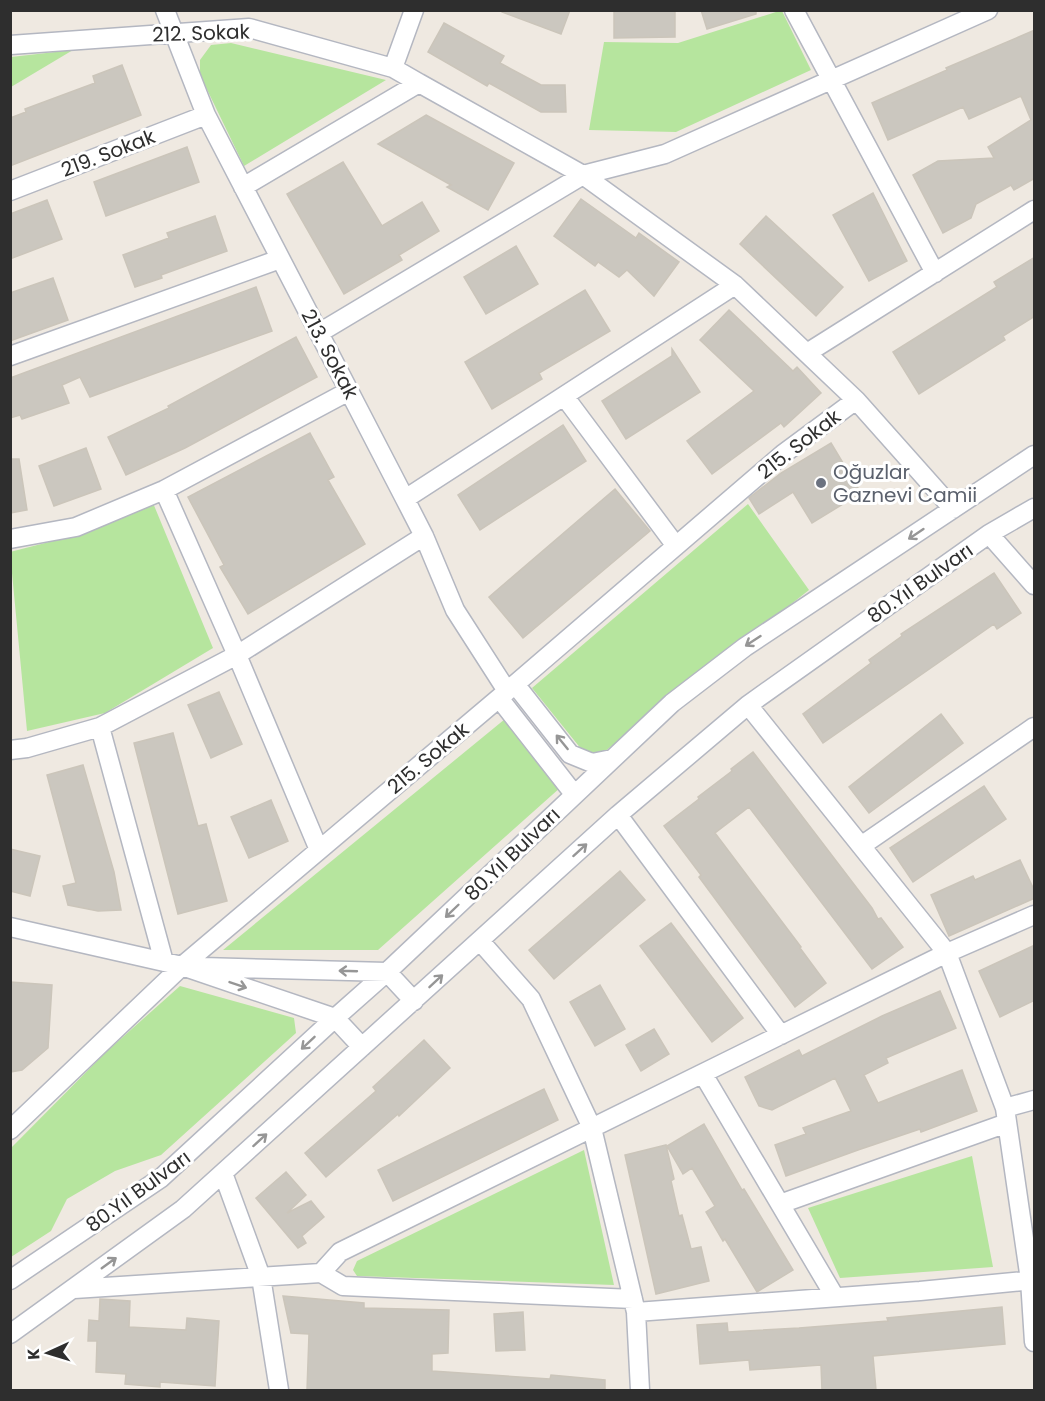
<svg xmlns="http://www.w3.org/2000/svg" width="1045" height="1401" viewBox="0 0 1045 1401" font-family="Poppins,sans-serif">
  <rect width="100%" height="100%" fill="#efe9e1"/>
  <path fill="#b6e59e" d="M779,11H782L811,70L676,132L589,130L604,42L678,43Z
    M231,43L386,80L244,166L200,75V60L211,45Z
    M73,50L11,87V57Z
    M153,503L213,648L105,713L27,731L10,552L88,532Z
    M748,504L809,590L599,756L582,750L532,688Z
    M505,719L561,787L378,950H223Z
    M180,986L294,1018L296,1033L161,1155L115,1171L67,1199L51,1231L11,1257V1148L106,1052Z
    M584,1150L614,1285L357,1276L353,1270L357,1261Z
    M972,1156L993,1267L840,1278L808,1208Z"/>
  <path fill="#cbc7bf" stroke="#cbc5ba" stroke-width="1.5" d="M502,10H570L561,34L502,12Z
    M614,10H675V37L614,38Z
    M701,10H756V14L707,29Z
    M444,23L504,56L500,63L541,85H565L566,112H541L489,83L487,86L428,52Z
    M1035,30V178L1014,190L1011,185L976,204L971,218L943,233L913,175L938,161L994,158L988,147L1031,120L1021,96L969,119L963,107L888,140L872,103L947,70L946,68Z
    M122,65L141,115L10,166V118L26,112L25,109L95,83L93,76Z
    M426,115L514,163L488,210L447,187L451,185L378,144Z
    M187,147L199,182L106,216L94,182Z
    M343,162L382,226L422,202L439,231L399,255L402,260L344,294L287,194Z
    M873,193L907,261L869,281L833,215Z
    M581,199L636,238L639,233L679,262L654,296L627,270L619,277L598,262L595,266L554,236Z
    M47,200L62,239L10,259V214Z
    M215,216L227,251L161,275L162,278L135,287L123,255L169,238L167,233Z
    M766,216L843,287L816,316L740,244Z
    M516,246L538,284L486,314L464,277Z
    M1035,257V316L1003,336L1005,340L919,394L893,352L997,287L994,282Z
    M53,278L68,320L10,341V293Z
    M256,287L272,331L90,397L80,377L62,385L69,403L22,419L20,415L10,418V378Z
    M585,290L610,331L539,373L542,379L492,409L465,362Z
    M729,310L793,371L797,367L821,393L784,427L781,423L712,474L687,441L754,391L700,340Z
    M296,337L317,377L185,448L126,475L108,437L169,408L168,406Z
    M672,349L700,392L626,439L602,401L672,356Z
    M563,425L586,461L480,530L458,495Z
    M310,433L334,477L328,480L365,544L248,614L220,567L224,565L188,497Z
    M831,443L861,493L812,523L793,492L759,514L749,498L781,473Z
    M86,448L101,489L54,506L39,466Z
    M10,459H19L27,510L10,513Z
    M615,489L650,531L523,638L489,597Z
    M994,573L1021,613L997,629L994,624L823,743L803,714L871,663L869,660L902,636L901,634Z
    M219,692L242,744L211,758L188,705Z
    M941,714L963,743L869,813L849,787Z
    M173,733L198,826L206,824L227,901L178,914L134,743Z
    M753,752L872,908L878,919L881,918L903,947L872,969L749,807L715,833L801,947L800,948L826,983L795,1007L699,877L701,875L664,826L699,799L698,797L732,771L731,769Z
    M83,765L114,872L121,910L98,911L68,905L63,886L76,883L47,775Z
    M984,786L1006,819L913,882L890,848Z
    M271,800L288,841L249,858L231,817Z
    M10,849L40,856L30,896L10,891Z
    M1020,860L1035,892V898L949,936L931,895L973,876L975,880Z
    M620,871L645,900L554,979L529,950Z
    M671,923L743,1018L712,1042L640,946Z
    M1035,945V1000L1000,1017L979,971Z
    M10,982L52,985L48,1048L22,1070L10,1072Z
    M600,985L625,1029L595,1046L570,1002Z
    M940,991L956,1028L886,1058L888,1063L864,1075L878,1103L962,1070L977,1111L921,1132L920,1129L858,1150L786,1176L775,1145L806,1134L803,1128L851,1111L835,1078L772,1110L759,1106L745,1077L799,1050L802,1056L882,1016Z
    M654,1029L669,1054L641,1071L626,1045Z
    M424,1040L450,1068L399,1116L398,1114L326,1177L305,1153L376,1091L373,1087Z
    M544,1089L558,1120L393,1201L378,1170Z
    M704,1124L742,1190L744,1189L793,1270L757,1292L725,1239L723,1241L706,1212L715,1206L692,1168L683,1174L667,1146Z
    M666,1145L674,1179L671,1181L679,1216L682,1215L691,1249L701,1247L709,1281L656,1294L625,1155Z
    M286,1172L306,1195L287,1213L311,1201L324,1217L302,1236L306,1243L298,1248L256,1198Z
    M283,1296L364,1303V1308L449,1310L448,1353L432,1354V1371L550,1379L551,1375L605,1380V1390H307L309,1334L291,1333Z
    M100,1299L130,1301L129,1327L186,1330L187,1318L219,1321L215,1386L160,1382V1387L125,1384L126,1374L96,1372L97,1341H88L89,1320L99,1321Z
    M1002,1307L1005,1344L873,1356L876,1390H822L821,1365L750,1370L749,1360L700,1364L697,1325L727,1323L728,1332L799,1328L888,1321L887,1318Z
    M523,1312L525,1350L496,1351L494,1314Z"/>
  <g fill="none" stroke-linecap="round" stroke-linejoin="round">
    <defs>
      <path id="minor" d="M165,10L206,115L405,499L424,536L455,610L507,691
        M794,10L935,273
        M10,45L249,28L393,68L419,83
        M393,68L414,10
        M243,187L419,83L583,175L735,285L856,400L953,509
        M10,191L206,115
        M319,333L583,175L665,154L988,10
        M807,353L1034,210
        M10,356L280,259
        M564,396L676,546
        M164,490L237,655L319,850
        M405,499L735,285
        M989,534L1034,585
        M10,539L76,527L164,490L349,391
        M515,684L570,754L592,763L612,759
        M499,698L574,794
        M748,705L947,953L1005,1108L1030,1280L1034,1342
        M100,727L164,962
        M10,750L27,748L100,727L237,655L424,536
        M618,815L781,1035
        M861,846L1034,727
        M10,927L182,966L335,1018L362,1047
        M480,941L531,999L592,1128L636,1312L640,1390
        M202,967L387,972L414,1001
        M703,1074L835,1297
        M1005,1108L1034,1100
        M10,1130L182,966L499,698L783,454L856,400
        M223,1173L261,1277L279,1390
        M780,1204L1007,1123
        M321,1273L343,1286L633,1299
        M10,1280L161,1178L335,1018L387,972L672,703L745,647L1034,455
        M74,1289L321,1273L340,1252L947,953L1034,915
        M636,1312L920,1291L1034,1280
        M10,1334L183,1209L618,815L748,705L989,534L1034,508"/>
    </defs>
    <use href="#minor" stroke="#b4b7c1" stroke-width="21"/>
    <use href="#minor" stroke="#fff" stroke-width="18"/>
  </g>
  <defs><path id="oneway-shaft" d="M-6 0H5M1.5-3L5.5 0L1.5 3" fill="none" stroke-width="1.6" stroke-linecap="round" stroke-linejoin="round" transform="scale(1.5)"/></defs>
  <g stroke="#969696">
    <use href="#oneway-shaft" transform="translate(916 534) rotate(146)"/>
    <use href="#oneway-shaft" transform="translate(753 641) rotate(147)"/>
    <use href="#oneway-shaft" transform="translate(562 742) rotate(-129)"/>
    <use href="#oneway-shaft" transform="translate(580 850) rotate(-42)"/>
    <use href="#oneway-shaft" transform="translate(452 911) rotate(136)"/>
    <use href="#oneway-shaft" transform="translate(348 971) rotate(-178)"/>
    <use href="#oneway-shaft" transform="translate(436 981) rotate(-43)"/>
    <use href="#oneway-shaft" transform="translate(238 985) rotate(19)"/>
    <use href="#oneway-shaft" transform="translate(308 1043) rotate(137)"/>
    <use href="#oneway-shaft" transform="translate(260 1140) rotate(-42)"/>
    <use href="#oneway-shaft" transform="translate(109 1263) rotate(-36)"/>
  </g>
  <circle fill="#6b7280" stroke="#fff" stroke-width="2" cx="821" cy="483" r="6"/>
  <g text-anchor="middle" dominant-baseline="central" stroke-width="6" stroke-linejoin="round" paint-order="stroke">
    <g font-size="20" fill="#2e2e2e" stroke="#fff">
      <text transform="translate(201 33) rotate(-2)">212. Sokak</text>
      <text transform="translate(108 153) rotate(-21)">219. Sokak</text>
      <text transform="translate(330 354) rotate(62)">213. Sokak</text>
      <text transform="translate(799 444) rotate(-38)">215. Sokak</text>
      <text transform="translate(920 583) rotate(-35)">80.Yıl Bulvarı</text>
      <text transform="translate(428 758) rotate(-40)">215. Sokak</text>
      <text transform="translate(512 854) rotate(-44)">80.Yıl Bulvarı</text>
      <text transform="translate(138 1191) rotate(-36)">80.Yıl Bulvarı</text>
    </g>
    <g font-size="20" fill="#5b616d" stroke="#fff" text-anchor="start">
      <text x="833" y="472">Oğuzlar<tspan x="833" dy="23">Gaznevi Camii</tspan></text>
    </g>
  </g>
  <rect width="1045" height="1401" fill="none" stroke="#2e2e2e" stroke-width="24"/>
  <g transform="translate(48 1353) rotate(266)" stroke="#ffffff" stroke-width="4.5" paint-order="stroke">
  <path d="M0-4.5L10 22L0 15L-10 22Z" fill="#2e2e2e"/>
  <text y="-9" font-size="16" font-weight="bold" text-anchor="middle" fill="#2e2e2e">K</text>
  </g>
</svg>
